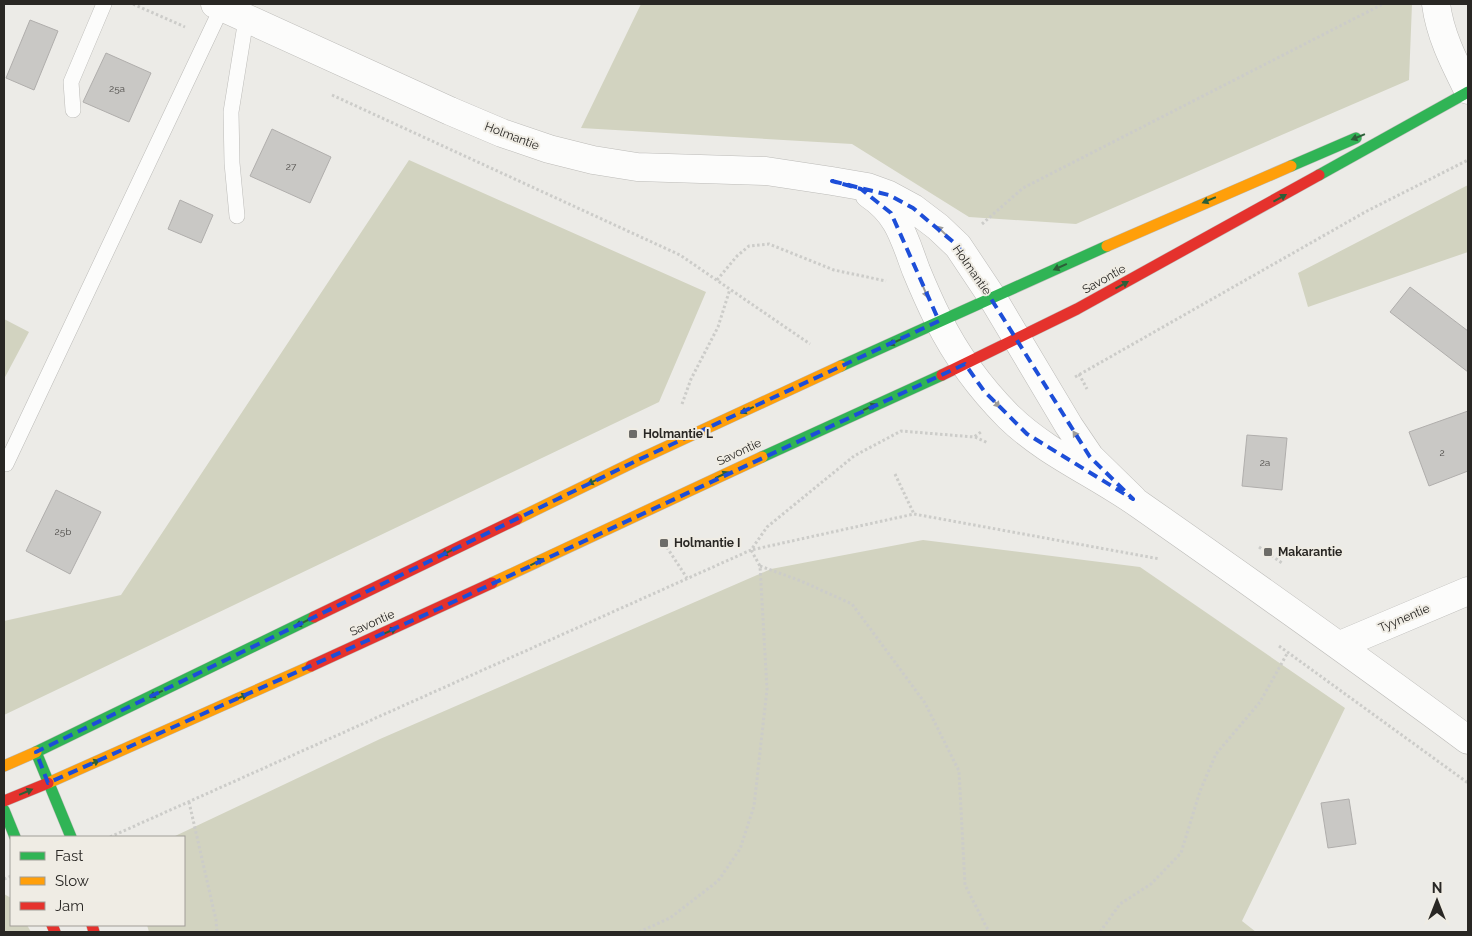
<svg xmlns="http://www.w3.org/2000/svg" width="1472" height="936" viewBox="0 0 1472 936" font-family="Raleway,sans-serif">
  <rect width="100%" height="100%" fill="#ecebe7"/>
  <path fill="#d2d3c0" d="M641,4H1412L1409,80L1076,224L969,217L852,144L581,128Z
    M409,160L706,292L659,402L4,715V621L121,595Z
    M1468,185V252L1308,307L1298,273Z
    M4,319L29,332L4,379Z
    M923,540L1140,567L1345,708L1242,921L1256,932H149L147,925H184V837H173L380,739L771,569Z
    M4,894L11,898V925H27L31,932H4Z"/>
  <path fill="#c9c8c5" stroke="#b0aeac" d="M30,20L58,31L34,90L6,78Z
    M106,53L151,73L129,122L83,102Z
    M272,129L331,157L310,203L250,176Z
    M180,200L213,215L201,243L168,229Z
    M1410,287L1468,331V372L1390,312Z
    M1468,411V471L1429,486L1409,432Z
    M1247,435L1287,438L1282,490L1242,486Z
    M56,490L101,512L70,574L26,551Z
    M1349,799L1356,844L1328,848L1321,803Z"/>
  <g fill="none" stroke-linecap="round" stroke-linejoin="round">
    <defs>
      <path id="lane" d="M73,110L71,82L104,4
        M237,216L232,163L231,112L246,19
        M6,464L222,7"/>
      <path id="street" d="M215,4L450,111L502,133L549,149L593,160L637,167L766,171L832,181L867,187L889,195L913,208L938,227L958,246L992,297L1069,426L1090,457L1133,499
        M1436,4C1440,35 1454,62 1468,90
        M869,194C899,214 904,238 916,270C923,287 930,303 938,319C956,355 981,389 1009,417C1047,454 1097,474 1140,505C1250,582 1360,660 1468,740
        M1340,645L1468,591"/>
      <path id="fast" d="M1291,166L1356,138
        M1319,175L1468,92
        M841,366L1107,246
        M762,457L942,375
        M36,752L314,617
        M36,752L71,837
        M4,810L15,837"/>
      <path id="slow" d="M1107,246L1291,166
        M517,519L638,460L841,366
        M492,583L762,457
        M4,766L36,752
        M48,783L311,666"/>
      <path id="jam" d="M942,375L1077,309L1319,175
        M314,617L517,519
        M311,666L492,583
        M4,801L48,783
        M52,925L55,932
        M92,925L94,932"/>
    </defs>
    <use href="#lane" stroke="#bcbbb8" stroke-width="16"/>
    <use href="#street" stroke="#bcbbb8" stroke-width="29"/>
    <use href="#fast" stroke="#bcbbb8" stroke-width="12"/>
    <use href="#slow" stroke="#bcbbb8" stroke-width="12"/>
    <use href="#jam" stroke="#bcbbb8" stroke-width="12"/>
    <path stroke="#ccccc9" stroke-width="3" stroke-dasharray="2.5 2.5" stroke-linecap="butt" d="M133,4L185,27
      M332,95L680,255L810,344
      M982,224L1023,188L1383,4
      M717,280L737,256L749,246L769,244L834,270L886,281
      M1079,374L1087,389
      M1075,377L1367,211L1468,160
      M682,404L691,379L718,327L730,289
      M975,437L988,443
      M895,474L914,514
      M664,543L687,578
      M1259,547L1282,563
      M760,566L801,581L852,604L925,703L959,771L965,885L989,932
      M1279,646L1468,783
      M189,802L216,920L217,932
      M110,837L751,550L767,527L854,456L901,431L974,437L981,432
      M4,879L11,876
      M639,932L670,918L718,881L740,849L754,806L767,689L760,566L751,550L914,514L1160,559
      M1100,932L1120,904L1151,884L1181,853L1200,791L1216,754L1260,702L1288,652"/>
    <use href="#lane" stroke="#fcfcfb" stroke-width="15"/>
    <use href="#street" stroke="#fcfcfb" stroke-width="28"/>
    <use href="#fast" stroke="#30b455" stroke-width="11"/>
    <use href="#slow" stroke="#ff9f0a" stroke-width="11"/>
    <use href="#jam" stroke="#e5322d" stroke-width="11"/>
  </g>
  <defs><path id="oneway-solid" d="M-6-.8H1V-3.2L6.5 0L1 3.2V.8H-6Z" transform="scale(1.25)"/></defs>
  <g fill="#2c5f38">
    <use href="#oneway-solid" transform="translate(1358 137) rotate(158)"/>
    <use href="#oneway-solid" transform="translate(1280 198) rotate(-29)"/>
    <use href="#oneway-solid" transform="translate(1209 200) rotate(157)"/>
    <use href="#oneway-solid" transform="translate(1060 267) rotate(156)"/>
    <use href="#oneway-solid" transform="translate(1122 285) rotate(-29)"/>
    <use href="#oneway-solid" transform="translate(895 342) rotate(155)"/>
    <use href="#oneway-solid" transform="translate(870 407) rotate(-25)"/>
    <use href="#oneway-solid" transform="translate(747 410) rotate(155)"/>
    <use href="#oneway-solid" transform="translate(722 475) rotate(-25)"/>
    <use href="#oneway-solid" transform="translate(594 481) rotate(154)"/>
    <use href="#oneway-solid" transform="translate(448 552) rotate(154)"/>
    <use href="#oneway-solid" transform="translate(537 562) rotate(-26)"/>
    <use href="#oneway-solid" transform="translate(302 623) rotate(154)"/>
    <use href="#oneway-solid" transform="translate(390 631) rotate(-24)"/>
    <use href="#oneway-solid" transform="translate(156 694) rotate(154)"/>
    <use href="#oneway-solid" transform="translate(241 697) rotate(-24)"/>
    <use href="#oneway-solid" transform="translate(93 763) rotate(-24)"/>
    <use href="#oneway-solid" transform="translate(26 792) rotate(-23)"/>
  </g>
  <g fill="#9d9c9a">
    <use href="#oneway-solid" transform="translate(942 231) rotate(-137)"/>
    <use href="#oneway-solid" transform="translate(925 291) rotate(67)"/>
    <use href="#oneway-solid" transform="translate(995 402) rotate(47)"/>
    <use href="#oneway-solid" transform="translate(1077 437) rotate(-124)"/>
  </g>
  <path fill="none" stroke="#1d4ed8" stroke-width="4" stroke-dasharray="10 6" stroke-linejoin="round" d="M832,181L889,195L913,208L958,246L1090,457L1133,499L1027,434L984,391L965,364L438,609L48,783L36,752L638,460L939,321L891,213L861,189Z"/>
  <g fill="#6d6c68" stroke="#efece4" stroke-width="2">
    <rect x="628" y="429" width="10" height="10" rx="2.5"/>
    <rect x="659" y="538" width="10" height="10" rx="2.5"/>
    <rect x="1263" y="547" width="10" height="10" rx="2.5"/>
  </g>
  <g text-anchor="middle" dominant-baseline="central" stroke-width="4" stroke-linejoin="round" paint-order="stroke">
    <g font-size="10" fill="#514f4c">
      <text x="117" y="88">25a</text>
      <text x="291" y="166">27</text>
      <text x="1442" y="452">2</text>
      <text x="1265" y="462">2a</text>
      <text x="63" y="531">25b</text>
    </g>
    <g font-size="12" fill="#292724" stroke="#efece4">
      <text transform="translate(512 136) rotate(21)">Holmantie</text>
      <text transform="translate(972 270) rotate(55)">Holmantie</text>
      <text transform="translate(1104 279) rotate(-29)">Savontie</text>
      <text transform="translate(739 452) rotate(-25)">Savontie</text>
      <text transform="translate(1404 618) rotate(-23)">Tyynentie</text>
      <text transform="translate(372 623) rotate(-24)">Savontie</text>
    </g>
    <g font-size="12" font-weight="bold" fill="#292724" stroke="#efece4" text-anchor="start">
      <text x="643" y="434">Holmantie L</text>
      <text x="674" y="543">Holmantie I</text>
      <text x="1278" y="552">Makarantie</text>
    </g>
  </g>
  <rect width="1472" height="936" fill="none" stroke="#292724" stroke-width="10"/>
  <rect x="10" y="836" width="175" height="90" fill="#efece4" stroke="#a09d97"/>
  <rect x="20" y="852" width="25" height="8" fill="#30b455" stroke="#a09d97"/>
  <text x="55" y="861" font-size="15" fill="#292724">Fast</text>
  <rect x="20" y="877" width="25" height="8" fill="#ff9f0a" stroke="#a09d97"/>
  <text x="55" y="886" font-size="15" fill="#292724">Slow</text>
  <rect x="20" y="902" width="25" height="8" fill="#e5322d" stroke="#a09d97"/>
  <text x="55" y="911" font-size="15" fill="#292724">Jam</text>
  <g transform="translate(1437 901)" stroke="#efece4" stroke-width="4" paint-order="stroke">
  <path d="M0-4L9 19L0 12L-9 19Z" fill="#292724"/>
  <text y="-8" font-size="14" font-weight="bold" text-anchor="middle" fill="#292724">N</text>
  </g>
</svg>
